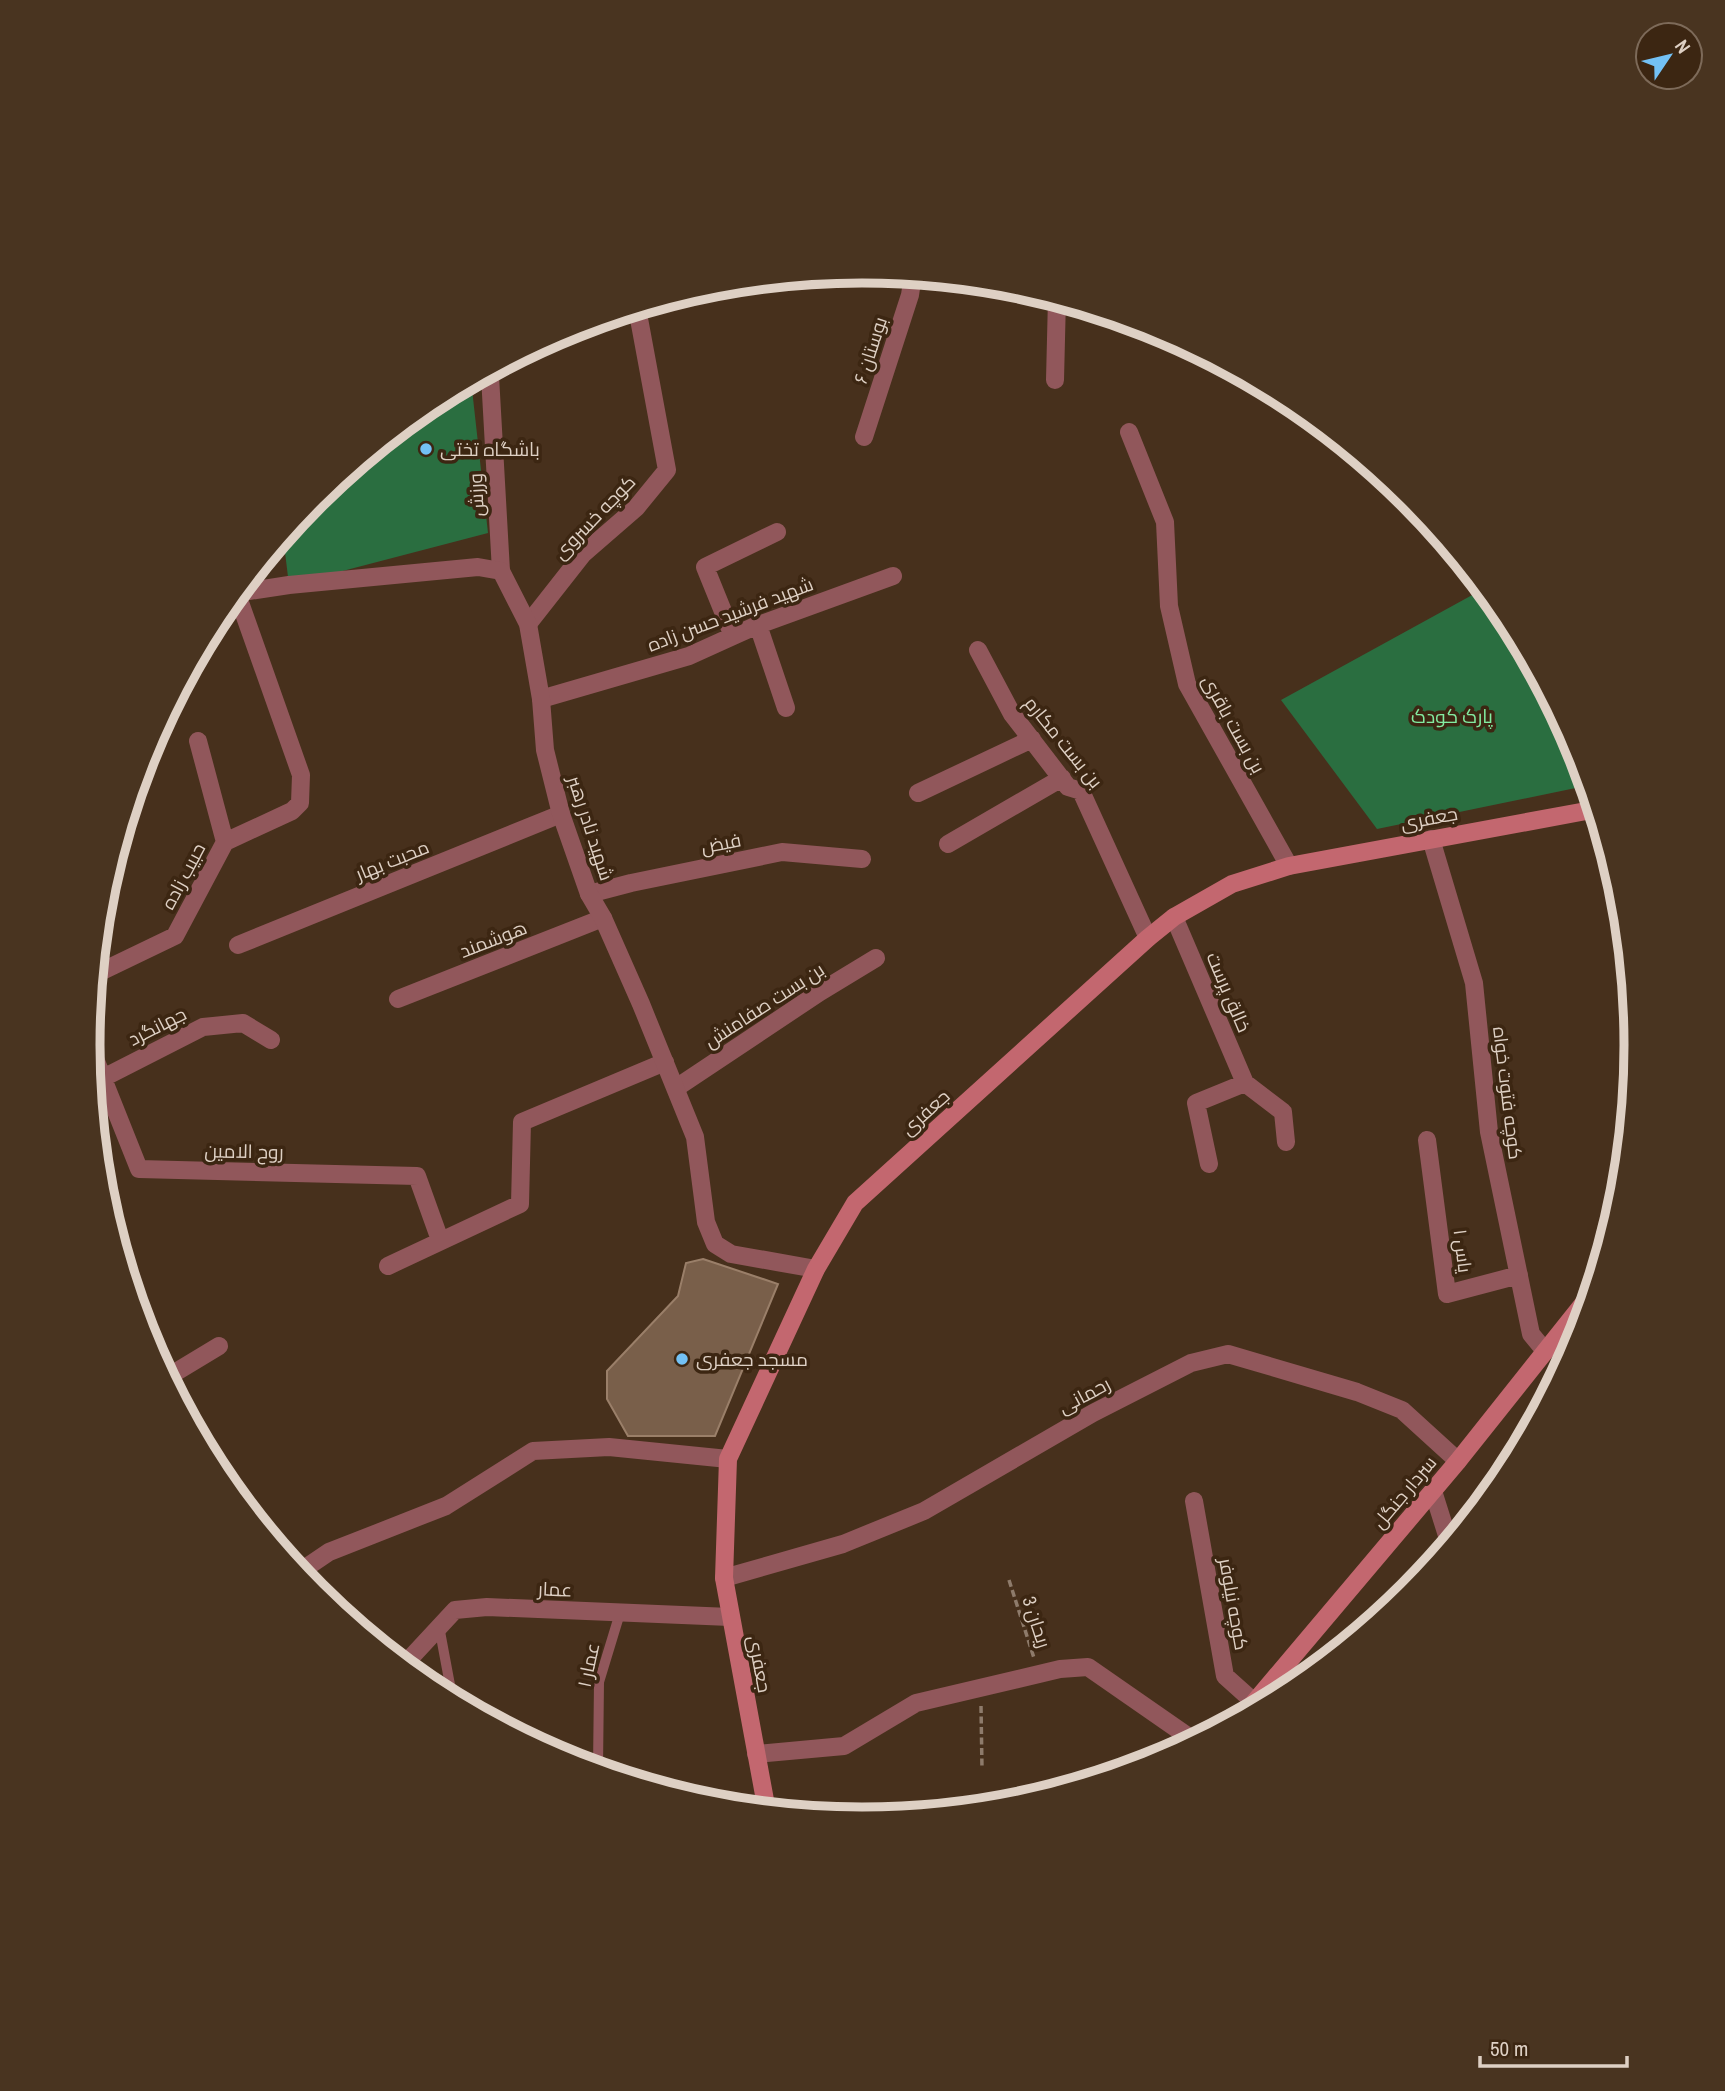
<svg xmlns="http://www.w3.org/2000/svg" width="1725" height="2091" viewBox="0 0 1725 2091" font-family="'Archivo Narrow',Cairo,sans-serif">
  <rect width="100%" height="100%" fill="#47301c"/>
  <path fill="#2a6e40" d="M471,380L488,533L289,585L283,536L315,497L432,401Z
    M1485,588L1507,615L1579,749L1590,785L1377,829L1281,700Z"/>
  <path fill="#795f4a" stroke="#9a7f69" stroke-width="2" d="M703,1259L778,1284L715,1436H628L607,1399V1371L678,1296L686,1263Z"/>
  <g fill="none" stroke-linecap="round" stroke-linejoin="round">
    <path stroke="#8e7b6b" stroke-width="3.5" stroke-dasharray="7 3.5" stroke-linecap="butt" d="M1009,1580L1034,1658
      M981,1706L982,1769"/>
    <path stroke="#91575b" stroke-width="10" d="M439,1626L453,1701
      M598,1767L599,1682L620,1613"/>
    <path stroke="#91575b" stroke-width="18" d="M1203,358V353
      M490,376L501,571
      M1055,380L1057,298
      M1129,432L1165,522L1169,606L1187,684L1289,866
      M864,437L910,295L913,275
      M777,532L705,567L733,636L758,625L786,708
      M528,624L583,554L636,508L667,470L637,308
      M978,650L1012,714L1068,787L1081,791L1148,938
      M541,699L689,656L753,627L893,576
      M198,741L225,842
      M918,793L1032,739
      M1431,839L1474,983L1489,1132L1531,1334L1545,1351
      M948,844L1062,778
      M589,894L631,883L782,852L862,859
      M1174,917L1245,1083
      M238,945L561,814
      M94,975L175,936L225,842L292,811L300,803L301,775L237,594
      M398,999L603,918
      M88,1041L139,1169L417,1176L440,1240
      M103,1078L203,1027L243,1023L271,1040
      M676,1088L820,992L876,958
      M1427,1140L1447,1294L1519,1275
      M1209,1164L1196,1103L1245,1083L1283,1112L1286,1142
      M388,1266L520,1204L522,1122L665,1062
      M166,1378L219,1346
      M1433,1491L1450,1545
      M1194,1501L1225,1676L1254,1702L1262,1707
      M298,1573L329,1552L446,1506L533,1451L609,1447L728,1459
      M724,1578L843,1544L924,1511L1093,1413L1191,1363L1228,1354L1357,1392L1402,1410L1458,1461
      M403,1666L455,1610L487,1607L730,1617
      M756,1754L844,1746L916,1703L1060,1669L1088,1667L1196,1742"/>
    <path stroke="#91575b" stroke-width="18" d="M236,593L289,585L478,567L501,571L528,624L541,699L545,750L561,814L589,894L603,918L641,1004L695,1137L706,1222L715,1244L731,1254L816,1269"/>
    <path stroke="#c3676f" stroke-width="18" d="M1241,1718L1458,1461L1594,1290
      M767,1811L724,1578L728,1459L816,1269L855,1203L1148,938L1174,917L1232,884L1289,866L1597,809"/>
  </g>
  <g fill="#73c1f5" stroke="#3c2612" stroke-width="2.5">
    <circle cx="426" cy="449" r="7"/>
    <circle cx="682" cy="1359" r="7"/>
  </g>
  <g text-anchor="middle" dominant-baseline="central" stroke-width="7" stroke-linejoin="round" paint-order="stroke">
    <g font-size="19" fill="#ded0c4" stroke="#3c2612">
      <text transform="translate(870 350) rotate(-72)">بوستان ۶</text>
      <text transform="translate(476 495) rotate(-93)">ورزش</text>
      <text transform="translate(594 517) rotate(-46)">کوچه خسروی</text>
      <text transform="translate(730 614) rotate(-21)">شهید فرشید حسن زاده</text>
      <text transform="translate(1234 724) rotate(61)">بن بست باقری</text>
      <text transform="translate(1064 742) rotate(51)">بن بست مکارم</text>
      <text transform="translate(1429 818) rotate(-11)">جعفری</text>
      <text transform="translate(591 828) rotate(72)">شهید نادر رهبر</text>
      <text transform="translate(721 843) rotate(-11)">فیض</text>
      <text transform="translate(392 860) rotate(-22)">محبت بهار</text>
      <text transform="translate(183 876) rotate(-62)">حبیب زاده</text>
      <text transform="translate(493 939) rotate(-21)">هوشمند</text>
      <text transform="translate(1229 992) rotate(67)">خالق پرست</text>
      <text transform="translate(764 1005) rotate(-33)">بن بست صفامنش</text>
      <text transform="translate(157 1026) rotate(-27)">جهانگرد</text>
      <text transform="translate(1508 1093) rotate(83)">کوچه فتوت خواه</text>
      <text transform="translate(925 1112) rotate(-42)">جعفری</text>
      <text transform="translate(244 1151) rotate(1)">روح الامین</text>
      <text transform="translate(1463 1251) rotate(83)">یاس ۱</text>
      <text transform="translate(1084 1395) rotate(-28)">رحمانی</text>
      <text transform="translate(1404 1492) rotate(-50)">سردار جنگل</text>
      <text transform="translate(555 1589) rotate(2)">عمار</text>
      <text transform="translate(1234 1604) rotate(80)">کوچه نیلوفر</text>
      <text transform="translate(1037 1622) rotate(72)">ریحان 3</text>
      <text transform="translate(760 1664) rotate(79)">جعفری</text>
      <text transform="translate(588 1665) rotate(-78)">عمار ۱</text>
    </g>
    <g font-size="19" fill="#ded0c4" stroke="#3c2612" text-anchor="start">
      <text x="440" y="449">باشگاه تختی</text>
      <text x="696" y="1359">مسجد جعفری</text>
    </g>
    <g font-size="19" fill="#83eca1" stroke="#3c2612">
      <text x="1452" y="716">پارک کودک</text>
    </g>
  </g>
  <path d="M0 0H1725V2091H0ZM100 1045a762 762 0 1 1 1524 0a762 762 0 1 1-1524 0Z" fill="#493420" fill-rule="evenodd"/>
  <path fill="none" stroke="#ded0c4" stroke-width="9" d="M100 1045a762 762 0 1 1 1524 0a762 762 0 1 1-1524 0Z"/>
  <g transform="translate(1669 56) rotate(55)"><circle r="33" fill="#3c2612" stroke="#7d6a59" stroke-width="2"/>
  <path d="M0-5L12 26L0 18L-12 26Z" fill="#73c1f5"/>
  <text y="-10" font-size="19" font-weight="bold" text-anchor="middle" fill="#ded0c4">N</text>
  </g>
  <path d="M1480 2056v10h147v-10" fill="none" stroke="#ded0c4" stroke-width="3.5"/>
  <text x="1490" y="2056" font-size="21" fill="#ded0c4" stroke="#3c2612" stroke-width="5" paint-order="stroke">50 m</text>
</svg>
